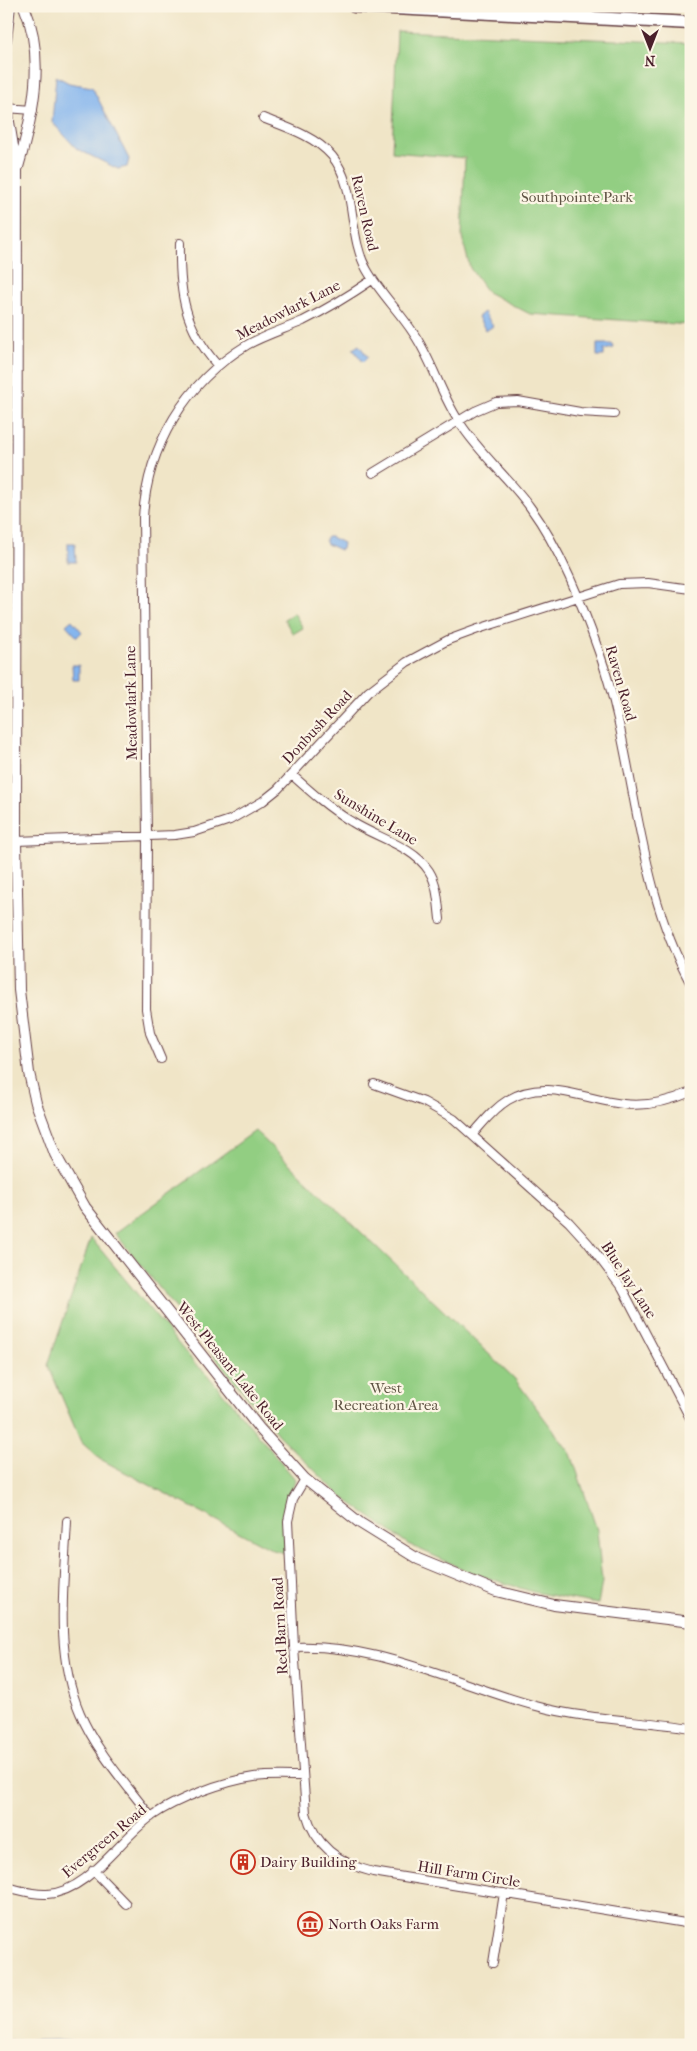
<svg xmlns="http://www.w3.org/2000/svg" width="697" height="2051" viewBox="0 0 697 2051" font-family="'IM FELL French Canon',serif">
  <rect width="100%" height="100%" fill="#fcf5e5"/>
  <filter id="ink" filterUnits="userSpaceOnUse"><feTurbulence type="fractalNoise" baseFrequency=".02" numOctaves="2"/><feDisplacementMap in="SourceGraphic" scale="10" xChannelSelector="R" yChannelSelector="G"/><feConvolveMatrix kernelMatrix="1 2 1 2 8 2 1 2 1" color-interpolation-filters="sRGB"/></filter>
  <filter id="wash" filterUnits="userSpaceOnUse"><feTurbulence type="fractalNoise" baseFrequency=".0096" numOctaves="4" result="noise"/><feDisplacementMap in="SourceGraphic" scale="20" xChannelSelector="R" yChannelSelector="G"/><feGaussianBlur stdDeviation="1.12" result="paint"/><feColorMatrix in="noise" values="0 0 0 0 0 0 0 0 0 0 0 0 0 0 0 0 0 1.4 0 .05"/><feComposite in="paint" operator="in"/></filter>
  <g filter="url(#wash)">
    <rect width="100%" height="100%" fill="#f0e5c7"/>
    <path fill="#92ce82" stroke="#6e7656" d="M397,31L691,43V325L530,314L487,292L470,268L462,237L465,158L392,152Z
      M294,613L303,628L293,634L284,619Z
      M255,1131L514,1378L571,1454L597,1530L602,1582L598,1604L533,1592L472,1573L408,1544L342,1497L279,1436L115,1233Z
      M91,1238L195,1364L205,1372L295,1479L285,1520V1553L273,1550L100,1459L81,1442L48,1365Z"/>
    <path fill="#82b4ee" stroke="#666a8c" d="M56,76L69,83L92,87L129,159L127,167L118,169L77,149L52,122Z
      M484,312L493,326L486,331L478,317Z
      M597,344H612L614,348L604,350V356H597Z
      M359,345L368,357L363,362L353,349Z
      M327,537H331L343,543L342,549L340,550L327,544L325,540Z
      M68,543H75L76,562H68Z
      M72,620L82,632L77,637L66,625Z
      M72,665H79V680H73Z
      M56,2040L107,2045H6V2041Z"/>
  </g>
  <g filter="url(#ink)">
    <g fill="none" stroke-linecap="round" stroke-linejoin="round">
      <defs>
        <path id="minor" d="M6,108L33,110
          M263,118C286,127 315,136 332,156C358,188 347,235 367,270C380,293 400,312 414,334C433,362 441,395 460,423C480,454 509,478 530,507C560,548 582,604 599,652C637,759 634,882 691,984
          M180,243C179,293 184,327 218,366
          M373,473L475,411L496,402L518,401L580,412L614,414
          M292,775C311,792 330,809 352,822C377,838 413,846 429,871C438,885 438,903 440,919
          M16,841L175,835L194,832L230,820L263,801L278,789L368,692L407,662L448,640L478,629L619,584L648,583L691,589
          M161,1059L150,1033L146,1009L147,836L143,518C147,446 186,382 247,345C265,335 285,329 303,321C327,309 350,295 372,280
          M374,1084L424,1102L454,1119L569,1222L588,1243L622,1288L691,1420
          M472,1135C483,1123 493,1109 508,1100C545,1077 584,1100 623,1104C646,1107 670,1101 691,1092
          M305,1479L293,1499L288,1521L294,1647L306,1813C315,1846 341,1864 373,1872L691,1924
          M67,1521C64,1584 54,1653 80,1713C96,1751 126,1784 151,1817
          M294,1647C378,1643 457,1685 536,1706C587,1720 640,1720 691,1728
          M93,1870L126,1904
          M6,1887C20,1890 33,1895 47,1894C89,1892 119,1839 152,1816C176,1799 224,1781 254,1777C270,1775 287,1776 303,1776
          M493,1963L504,1893"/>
        <path id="tertiary" d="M6,40L10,6
          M6,87L9,122L17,170L16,841L19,990L29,1073L36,1103L55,1154L85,1207L259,1428L305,1479L360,1523L418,1559L496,1591L554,1605L691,1622
          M18,167C33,115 46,58 24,6
          M6,805L14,787
          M6,840L16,841"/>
        <path id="primary" d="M354,6L691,23"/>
      </defs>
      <use href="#minor" stroke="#633d42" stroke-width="10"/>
      <use href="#tertiary" stroke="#633d42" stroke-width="12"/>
      <use href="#primary" stroke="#633d42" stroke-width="15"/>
      <use href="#minor" stroke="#fff" stroke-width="8"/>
      <use href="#tertiary" stroke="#fff" stroke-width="10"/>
      <use href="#primary" stroke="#fff" stroke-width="12"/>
    </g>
  </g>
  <defs>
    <symbol id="building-ring" viewBox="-11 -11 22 22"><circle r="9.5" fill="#fcf5e5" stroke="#c8321e" stroke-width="1.5"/><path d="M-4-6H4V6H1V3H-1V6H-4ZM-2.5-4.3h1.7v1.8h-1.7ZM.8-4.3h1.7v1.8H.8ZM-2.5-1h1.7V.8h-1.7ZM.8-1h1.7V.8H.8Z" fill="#c8321e"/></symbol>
    <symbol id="museum-ring" viewBox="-11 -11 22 22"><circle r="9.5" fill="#fcf5e5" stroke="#c8321e" stroke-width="1.5"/><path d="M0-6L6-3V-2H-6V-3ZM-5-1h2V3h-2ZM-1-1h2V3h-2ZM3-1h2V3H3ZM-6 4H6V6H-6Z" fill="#c8321e"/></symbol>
  </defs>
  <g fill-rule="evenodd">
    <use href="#building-ring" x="229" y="1848" width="28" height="28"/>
    <use href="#museum-ring" x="296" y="1910" width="28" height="28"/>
  </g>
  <g text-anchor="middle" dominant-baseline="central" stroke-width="4.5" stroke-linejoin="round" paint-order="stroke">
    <g font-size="15" fill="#605445" stroke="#fcf5e5">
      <text x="577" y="197">Southpointe Park</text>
      <text x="386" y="1388">West<tspan x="386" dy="17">Recreation Area</tspan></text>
    </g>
    <g font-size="15" fill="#4a1f2b" stroke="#fcf5e5">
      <text transform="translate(365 213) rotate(77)">Raven Road</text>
      <text transform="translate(288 310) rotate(-27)">Meadowlark Lane</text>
      <text transform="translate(621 683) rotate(74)">Raven Road</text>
      <text transform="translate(131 703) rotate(-91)">Meadowlark Lane</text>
      <text transform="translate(317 727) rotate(-47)">Donbush Road</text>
      <text transform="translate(376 817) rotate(31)">Sunshine Lane</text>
      <text transform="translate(629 1280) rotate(57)">Blue Jay Lane</text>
      <text transform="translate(230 1366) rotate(51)">West Pleasant Lake Road</text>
      <text transform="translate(280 1626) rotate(-93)">Red Barn Road</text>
      <text transform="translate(104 1841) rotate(-40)">Evergreen Road</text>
      <text transform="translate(469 1874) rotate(9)">Hill Farm Circle</text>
    </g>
    <g font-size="15" fill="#4a1f2b" stroke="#fcf5e5" text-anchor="start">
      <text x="260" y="1862">Dairy Building</text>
      <text x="328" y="1924">North Oaks Farm</text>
    </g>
  </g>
  <rect width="697" height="2051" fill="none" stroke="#fcf5e5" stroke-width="25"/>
  <g transform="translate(650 48) rotate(180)" stroke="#fcf5e5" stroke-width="4" paint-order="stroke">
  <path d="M0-4L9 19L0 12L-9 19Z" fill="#4a1f2b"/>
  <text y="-8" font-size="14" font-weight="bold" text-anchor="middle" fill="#4a1f2b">N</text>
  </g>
</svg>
